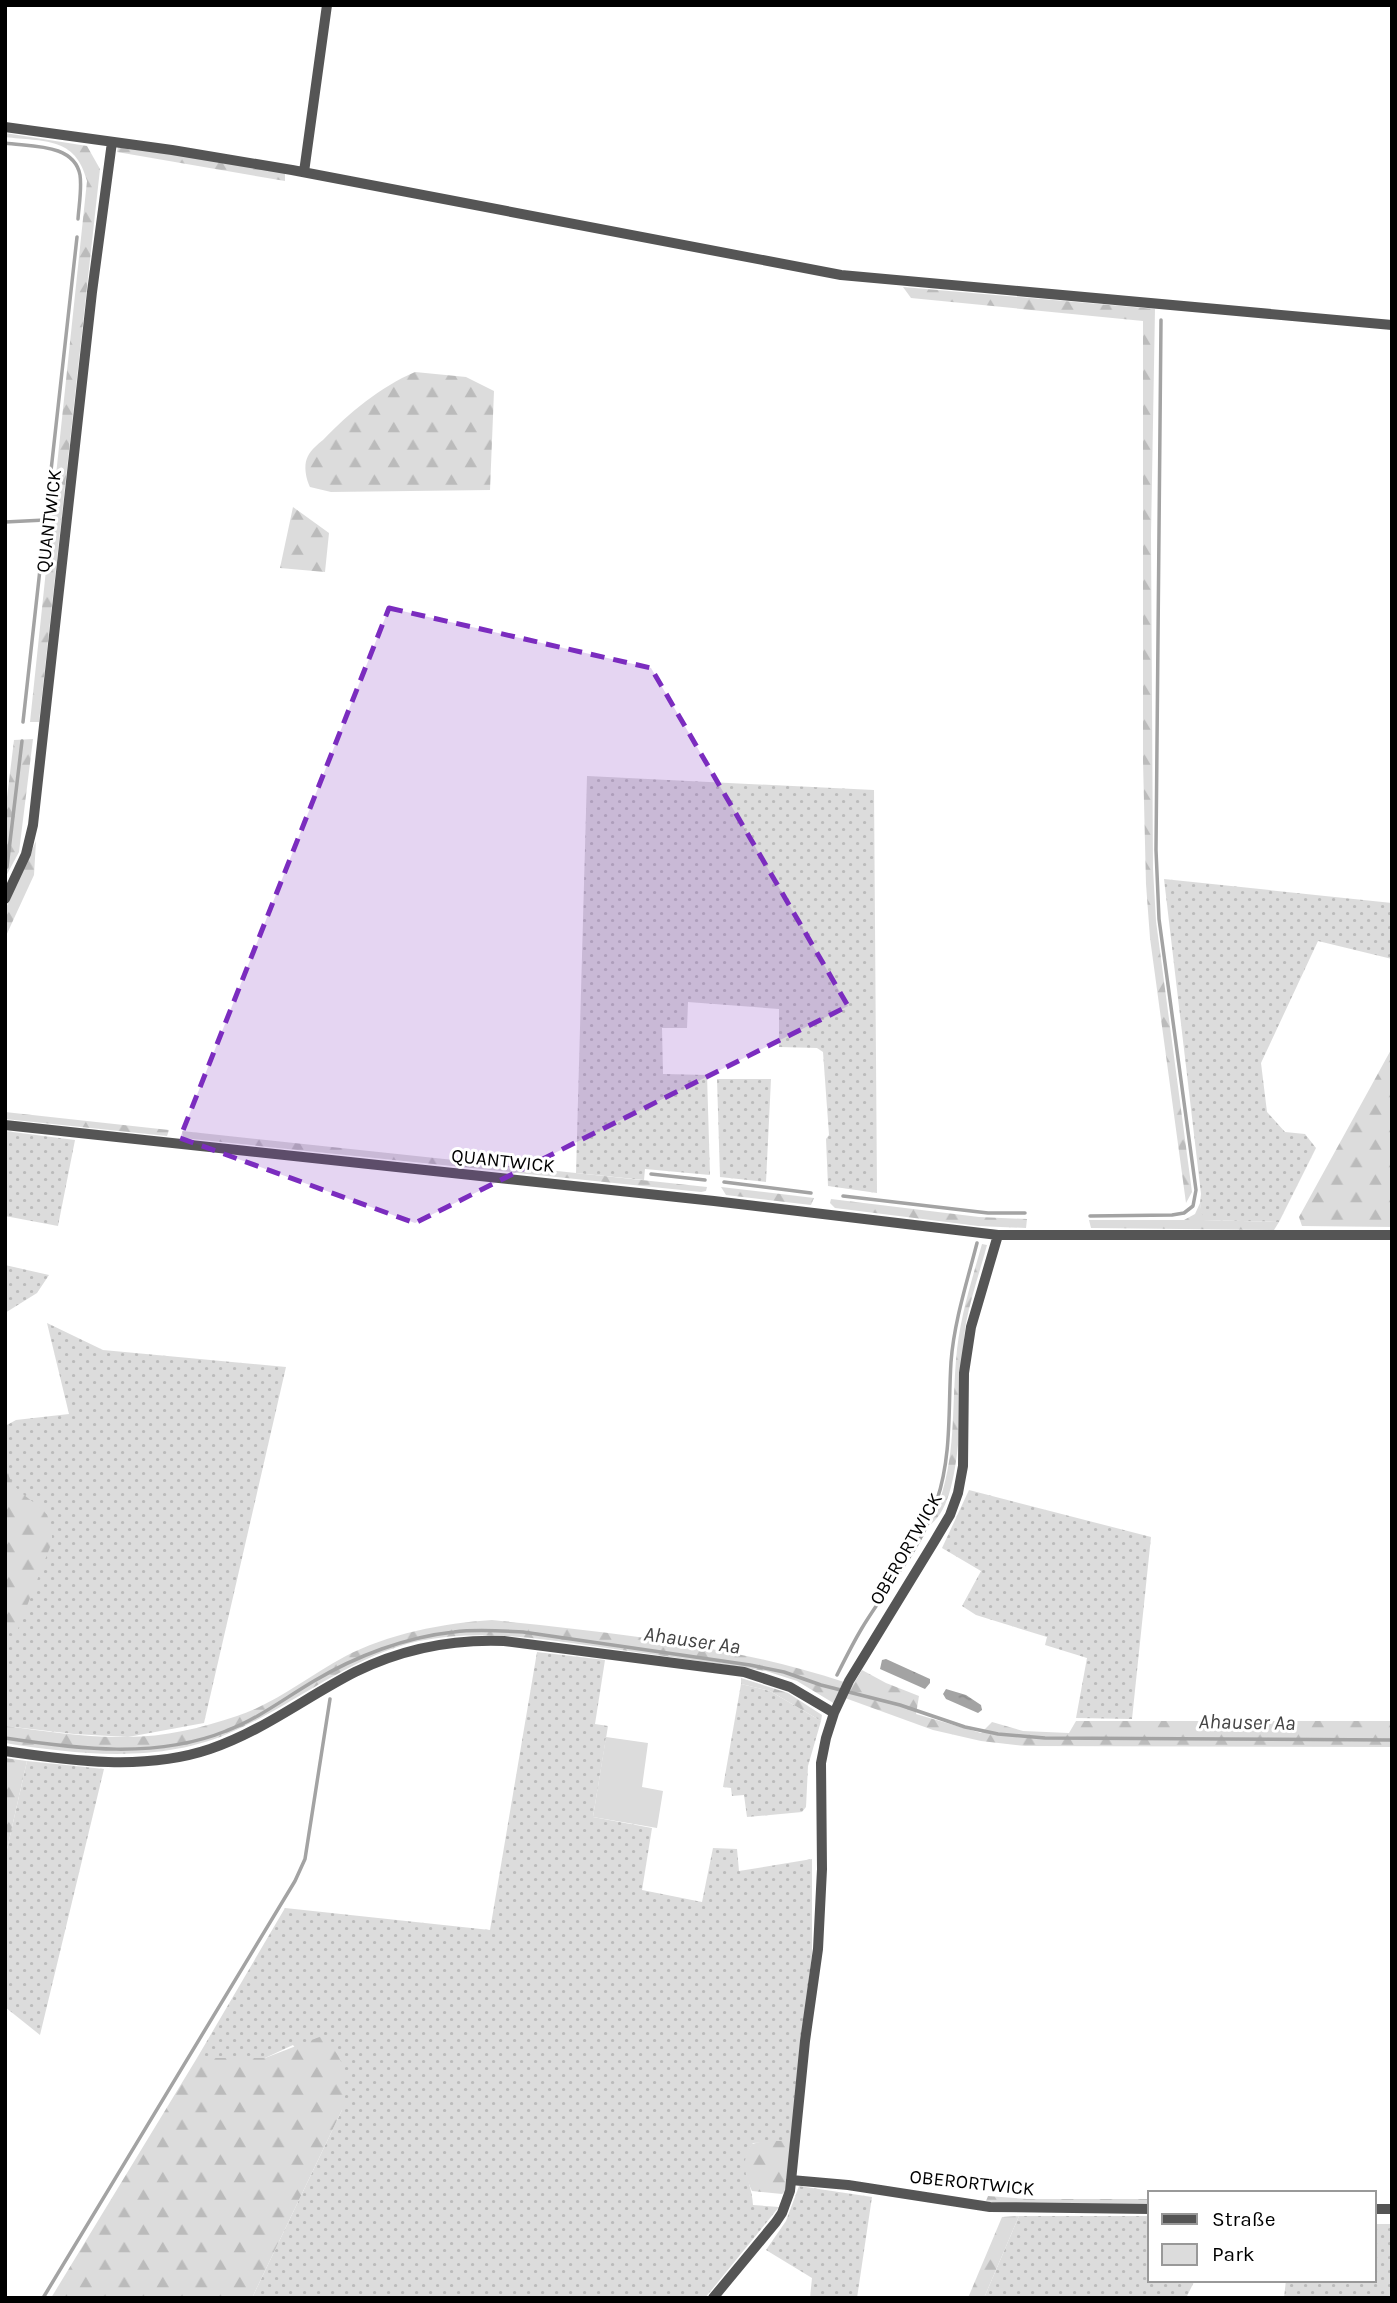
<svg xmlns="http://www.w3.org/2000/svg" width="1397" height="2303" viewBox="0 0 1397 2303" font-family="Karla,sans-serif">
  <defs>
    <pattern id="green-dots" width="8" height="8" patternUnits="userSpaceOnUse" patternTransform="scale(1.75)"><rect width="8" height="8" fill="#dcdcdc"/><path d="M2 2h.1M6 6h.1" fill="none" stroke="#bbb" stroke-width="1.8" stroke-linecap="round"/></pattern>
    <pattern id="forest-firs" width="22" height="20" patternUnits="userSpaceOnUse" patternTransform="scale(1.75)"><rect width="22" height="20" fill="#dcdcdc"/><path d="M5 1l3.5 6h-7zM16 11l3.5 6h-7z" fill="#bbb"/></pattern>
    <pattern id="water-ripples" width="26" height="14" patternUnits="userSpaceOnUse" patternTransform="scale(1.75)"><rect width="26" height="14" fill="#a3a3a3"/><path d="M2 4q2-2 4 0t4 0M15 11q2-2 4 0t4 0" fill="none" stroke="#8b8b8b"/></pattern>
  </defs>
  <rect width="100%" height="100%" fill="#fff"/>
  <path fill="url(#green-dots)" d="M587,776L874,790L877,1193L828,1186L826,1139L829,1135L823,1052L817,1048L779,1047V1009L688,1002L687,1028H662L663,1074L707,1075L710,1175L645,1169L644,1180L576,1173Z
    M1164,879L1392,903V959L1318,941L1261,1063L1267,1112L1285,1132L1305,1134L1316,1148L1279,1222L1202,1220L1200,1203L1201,1194Z
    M717,1079H771L766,1182L720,1177Z
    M5,1131L75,1140L58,1226L5,1216Z
    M5,1265L49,1275L37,1293L5,1313Z
    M47,1323L103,1350L286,1367L204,1723L128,1737L74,1734L5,1726V1426L16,1420L69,1414Z
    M969,1490L1151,1537L1132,1719L1076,1718L1087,1658L1045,1645L1047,1637L976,1615L962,1606L981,1571L942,1548Z
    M537,1652L605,1660L595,1724L608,1726L593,1817L652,1828L642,1890L702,1902L713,1848L737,1849L739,1871L812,1859V1954L792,2141L753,2143C737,2166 752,2181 753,2205L779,2207L705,2298H252L342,2110L293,2045L265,2058H197L285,1908L490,1930Z
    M741,1684L770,1691L821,1721L808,1766L806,1807L802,1812L747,1817L744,1795L732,1796L731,1788L723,1787Z
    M27,1761L104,1769L40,2035L5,2007V1858Z
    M799,2186L872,2197L857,2298H810L812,2278L766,2250L786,2221Z
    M1019,2216H1150V2280H1195L1186,2298H984Z
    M1374,2224H1392V2298H1284L1286,2280H1374Z"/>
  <path fill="url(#forest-firs)" d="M5,133L87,146L100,169L39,722H30L87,181C76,136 43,142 5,137Z
    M118,146L285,172V181L117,152Z
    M903,287L1155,309L1151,535L1153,869L1156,921L1192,1192L1186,1203L1150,938L1146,884L1143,761V321L911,298Z
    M415,372L466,377L494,391L490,490L331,492L310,487C306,479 303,465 308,456C311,450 318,444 323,440C349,413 380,387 415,372Z
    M293,507L329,533L325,572L280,568Z
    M33,739L19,852L5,878V814L14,740Z
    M36,841L34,875L5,938V910Z
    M1392,1048V1227L1302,1226L1299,1217Z
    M5,1112L169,1130L167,1136L5,1119Z
    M182,1131L707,1187L706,1191L701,1192L183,1138Z
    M721,1187L814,1198L811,1205L726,1195Z
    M831,1199L979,1217L1027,1219L1026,1228L978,1226L835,1208L830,1203Z
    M1200,1203L1203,1220L1279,1222L1274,1230L1091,1228L1089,1220H1184L1195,1214Z
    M982,1244L987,1245C980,1271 971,1297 966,1323C958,1369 968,1497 931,1524C957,1463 951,1423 956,1360C959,1320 971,1283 982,1244Z
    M5,1459C7,1467 8,1479 14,1485C34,1509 53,1503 52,1542L16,1634L5,1632Z
    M492,1620C610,1632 731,1645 844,1682L835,1704L797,1681L766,1671C708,1662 651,1654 593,1646C535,1638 478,1629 419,1641C351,1656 297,1703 234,1731C163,1764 80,1755 5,1743V1726C45,1731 86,1738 127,1737C164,1737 202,1728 237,1716C274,1704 309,1676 344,1657C387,1634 444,1623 492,1620Z
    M862,1670L886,1683L919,1696L916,1714L981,1733L992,1722L1023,1731L1069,1733L1076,1721H1392V1747L1025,1746L981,1741L933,1730L845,1698Z
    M741,1678L788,1693L822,1715L821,1721L770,1691L741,1684Z
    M5,1758L27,1761L5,1858Z
    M322,2036C348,2063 347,2074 342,2110L252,2298H51L197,2058H265Z
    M764,2141H792L786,2191L782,2194L752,2191C744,2174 741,2159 752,2144Z
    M988,2196L1027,2199H1150V2206L1000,2203L986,2201Z
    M1019,2216L984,2298H968L1002,2217Z"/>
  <path fill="#dcdcdc" d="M606,1737L648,1743L642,1787L663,1791L657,1828L593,1817Z"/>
  <path fill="url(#water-ripples)" d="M886,1659L930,1679V1683L925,1689L880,1669L882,1660Z
    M946,1689L966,1695L981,1705L982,1710L978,1713L946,1699L943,1694Z"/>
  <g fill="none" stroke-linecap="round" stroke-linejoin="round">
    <path stroke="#a3a3a3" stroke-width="3.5" d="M5,143C30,147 74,143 80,175C82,188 79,205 78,219
      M5,522L45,520
      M23,722L77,237
      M7,867L22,741
      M651,1174L705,1180
      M724,1182L811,1193
      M843,1196L988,1213H1025
      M1090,1216L1172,1215L1184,1213L1193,1206L1196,1190L1159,919L1156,850L1161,320
      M837,1675C845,1659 853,1643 862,1628C888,1585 922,1548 937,1500C952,1454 948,1409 951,1362C954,1322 967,1282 977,1243
      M5,1738C77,1749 157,1759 226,1731C258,1719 285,1698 314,1681C356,1656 406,1637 454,1632C477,1629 501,1631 523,1632L750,1665L784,1672L821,1685L900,1705L965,1727L998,1734L1045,1738L1392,1740
      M43,2298L295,1881L305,1859L330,1699"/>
    <path stroke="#555" stroke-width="10" d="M5,127L172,150L292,170L841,275L1392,325
      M304,172L327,5
      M5,899L26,854L33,825L92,292L112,142
      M5,1125L714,1201L998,1235H1392
      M5,1751C72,1761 145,1771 210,1749C263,1731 306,1697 355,1672C402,1649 452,1639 504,1641L744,1672L790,1687L834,1713
      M791,2180L848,2185L990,2207L1150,2209
      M1374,2209H1392
      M713,2298L776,2222L782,2213L790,2191L805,2041L818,1949L822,1869L821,1763L826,1738L834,1713L849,1681L934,1542L950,1515L958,1493L963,1466L964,1373L971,1327L998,1235"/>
  </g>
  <path fill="#7b2cbf" fill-opacity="0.2" stroke="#7b2cbf" stroke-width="5" stroke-dasharray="14 9" stroke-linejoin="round" d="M389,608L651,668L848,1006L415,1223L180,1138Z"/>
  <g text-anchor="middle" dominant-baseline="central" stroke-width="6" stroke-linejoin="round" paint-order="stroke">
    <g font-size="19" fill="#000" stroke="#fff">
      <text transform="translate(49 521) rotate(-83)">QUANTWICK</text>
      <text transform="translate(503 1161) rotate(6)">QUANTWICK</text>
      <text transform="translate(906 1549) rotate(-60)">OBERORTWICK</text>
      <text transform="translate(972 2183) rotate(6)">OBERORTWICK</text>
    </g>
    <g font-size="21" font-style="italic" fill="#444" stroke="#fff">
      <text transform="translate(692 1640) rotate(8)">Ahauser Aa</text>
      <text transform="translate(1247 1722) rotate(1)">Ahauser Aa</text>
    </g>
  </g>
  <rect width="1397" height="2303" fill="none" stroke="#000000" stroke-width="14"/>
  <rect x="1148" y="2191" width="228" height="91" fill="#ffffff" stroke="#999999" stroke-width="2"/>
  <rect x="1162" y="2214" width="35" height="10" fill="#555555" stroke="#999999" stroke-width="2"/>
  <text x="1212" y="2226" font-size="21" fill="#000000">Straße</text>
  <rect x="1162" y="2244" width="35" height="21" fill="#dcdcdc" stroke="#999999" stroke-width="2"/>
  <text x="1212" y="2261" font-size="21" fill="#000000">Park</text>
</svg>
